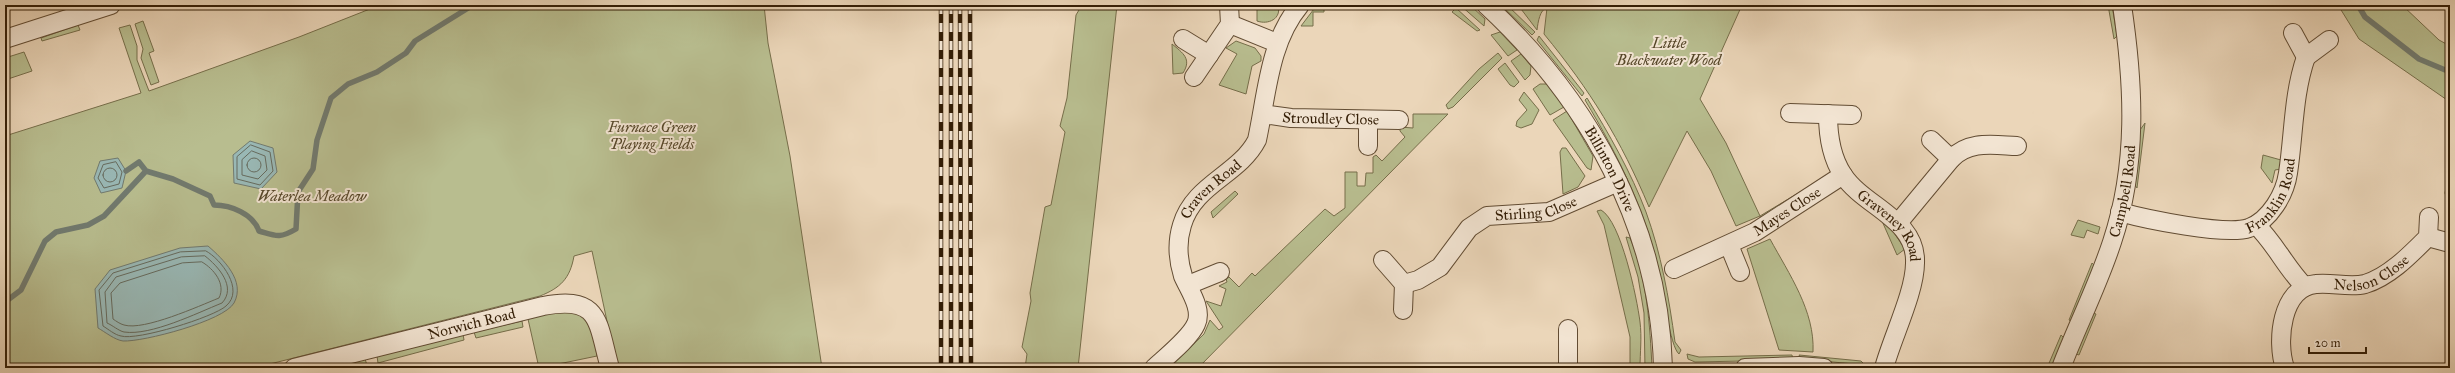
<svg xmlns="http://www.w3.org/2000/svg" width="2455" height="373" viewBox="0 0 2455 373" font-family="'IM FELL Great Primer',serif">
  <rect width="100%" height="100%" fill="#ebd6b9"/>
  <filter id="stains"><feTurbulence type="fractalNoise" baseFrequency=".005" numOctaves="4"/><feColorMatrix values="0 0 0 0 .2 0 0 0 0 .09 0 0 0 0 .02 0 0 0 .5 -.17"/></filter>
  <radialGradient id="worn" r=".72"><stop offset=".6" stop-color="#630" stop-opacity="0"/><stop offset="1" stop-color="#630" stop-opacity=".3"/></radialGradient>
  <path fill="#b8bd8f" stroke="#766e4a" d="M380,5H764L768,43L790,156L822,368H617L592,251L574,256C570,279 560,288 540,296L254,368H5V136L141,93L119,28L130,25L137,46V60L149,91L299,37Z
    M1082,5H1117L1078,368H1025L1027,354L1022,347L1031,301L1030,293L1045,207L1051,205L1065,132L1060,126L1067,98L1076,15Z
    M1257,5H1278C1282,19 1268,25 1257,21Z
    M1317,5H1324V12H1313V26H1301Z
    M1460,5H1470L1485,19L1484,26Z
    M1501,5H1507L1535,32L1532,35Z
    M1518,5H1742L1700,99L1726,143L1760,216L1810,186L1762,220L1760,216L1736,226L1711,171L1687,131L1649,207C1621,140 1590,90 1544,34L1547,8C1540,9 1538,22 1537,30Z
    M2108,5H2112L2117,36L2114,39Z
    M2338,5H2402L2439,40L2450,46V102L2359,39Z
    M1456,8L1480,30L1477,31L1452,12Z
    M143,21L154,51L149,53L159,82L151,85L141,58L143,49L135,24Z
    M78,25L80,30L42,41L41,38Z
    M1500,32L1517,50L1508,56L1491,35Z
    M1539,36L1584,93L1582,96L1537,40Z
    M1236,41L1255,48L1261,56V61L1252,66L1246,94L1219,85L1237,54L1226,48Z
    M1172,44C1183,53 1192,59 1183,73L1173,74Z
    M24,52L32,71L5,80V58Z
    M1498,53L1502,58L1453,107L1448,109L1446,105L1479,69Z
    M1521,54L1531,66L1530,75L1525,80L1511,61Z
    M1505,63L1519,82L1514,87L1510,85L1498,69Z
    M1540,84H1547L1564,107L1550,115L1533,89Z
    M1524,92L1539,110L1532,124L1521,128L1516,126L1517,121L1527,110L1519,100Z
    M1587,98C1609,134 1631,172 1646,212C1661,253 1669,298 1675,342L1681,350L1679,354C1670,347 1663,290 1660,275C1646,212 1618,155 1585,100Z
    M1567,111L1593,156L1591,170L1587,168L1553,120Z
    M1413,114H1448L1198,368H1169L1204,334L1210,320L1219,330L1223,327L1206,301L1221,306L1226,289L1219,286L1227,282L1226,279L1229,277L1239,287L1252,273L1255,276L1325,209L1334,216L1345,208V172H1357V186H1365L1366,173H1373V157L1376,155L1382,161L1405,137L1400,131V127L1413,128Z
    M2145,123L2137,188L2134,184L2140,130Z
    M1562,148H1566L1585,176L1578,187L1563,194L1560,152Z
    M2263,155L2281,160V169L2275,170L2272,183L2261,168Z
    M2450,166V210L2445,193Z
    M1235,191L1238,194L1213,218L1211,212Z
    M1601,210C1621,221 1637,298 1640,322C1642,337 1640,353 1640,368H1630V337L1604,225L1597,211Z
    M2078,220L2100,227L2098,234L2087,230L2084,238L2071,235Z
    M1882,221L1890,227L1905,249L1897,255Z
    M1626,237L1630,238C1647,277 1650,326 1652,368H1645L1644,313L1638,277Z
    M1770,239C1789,274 1815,311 1813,352L1779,350L1747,249Z
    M2092,263L2095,266L2072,322L2069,320Z
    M555,312C561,312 568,311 574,313C591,317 595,342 597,356L539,368L528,319Z
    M2093,313L2096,314L2079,355L2076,354Z
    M522,321L523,327L476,338L474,332Z
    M463,334L464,340L378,363L377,356Z
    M2061,335L2065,339L2053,368H2047Z
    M1687,354L1699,357L1792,355L1793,360L1695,362L1688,359Z
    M1799,355L1861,361L1865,365L1801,359Z
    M365,359L367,365L356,368H327Z"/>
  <path fill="#99b8b5" stroke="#717a6f" d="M250,141L273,148L277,172L261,189L234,183L233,155Z
    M118,158L126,171L122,188L101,193L94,178L100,161Z
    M208,246C223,259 246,281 234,303C224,321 143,342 123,341C115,340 105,332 98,328L95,289L110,270L180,248Z"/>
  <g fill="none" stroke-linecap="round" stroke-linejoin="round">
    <path stroke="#666b5e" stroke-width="1" d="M251,145L270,152L273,171L260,185L237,179V157Z
      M252,151L265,156L267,170L258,179L242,175V160Z
      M247 165a7 7 0 1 1 14 0a7 7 0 1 1-14 0Z
      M116,162L122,172L119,184L104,188L98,178L103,165Z
      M103 175a7 7 0 1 1 14 0a7 7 0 1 1-14 0Z
      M206,251C221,259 245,290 226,306C214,317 137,341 121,336C115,335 108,329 103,326L99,290L113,273L180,252Z
      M205,256C218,266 237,287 222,303C197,313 151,336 124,332C119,331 112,325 107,323L105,292L116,277L181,257Z
      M202,262C214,269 226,284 219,298C199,306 144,331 124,325C120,324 116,321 113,319L111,293L120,283L182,263Z"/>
    <path stroke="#717a6f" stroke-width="5.5" d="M2358,5L2365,17L2419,59L2450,72
      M126,171L139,162L146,171L173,179L210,196L214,205C231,205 253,214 259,231C276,236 279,239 296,229L298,192L313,169L317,140L331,98L348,84L377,72L406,53L415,41L473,5
      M5,302L21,290L45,241L56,232L88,225L104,216L146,171"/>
    <defs>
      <g id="minor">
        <path id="s1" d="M1486,5C1588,99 1660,227 1663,368"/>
        <path d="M1230,24L1277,43"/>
        <path d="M2293,33L2306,57L2329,40"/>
        <path d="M5,39L111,5"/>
        <path d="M1183,39L1209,55"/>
        <path d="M1194,77L1230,24L1229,5"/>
        <path d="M1790,113L1852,115"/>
        <path id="s2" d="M1263,114L1291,118L1399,120"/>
        <path id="s3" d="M1828,114C1828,135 1831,157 1843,175C1864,207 1917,219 1915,263C1915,292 1892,338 1884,368"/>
        <path d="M1368,120V146"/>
        <path d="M1931,140L1951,159C1969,140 1993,145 2017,146"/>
        <path id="s4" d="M2120,212C2145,219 2226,236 2249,228C2270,220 2285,194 2288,173C2294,134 2293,94 2306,57"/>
        <path d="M1898,223L1951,159"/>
        <path d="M2256,225C2275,243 2286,268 2305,287"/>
        <path d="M2428,237L2450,243"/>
        <path d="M1729,245L1740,272"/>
        <path id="s5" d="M1383,260L1404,284L1418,280L1440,267L1469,228L1487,216L1549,212L1618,182"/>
        <path id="s6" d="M1674,269L1755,232L1843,175"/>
        <path d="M1188,285L1220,272"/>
        <path d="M1403,310L1404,284"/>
        <path id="s7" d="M294,368L543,306C601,295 597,322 610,368"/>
        <path id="s8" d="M1154,368C1166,357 1190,338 1196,324C1203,309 1189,290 1183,276C1178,260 1177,241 1182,225C1194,184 1239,175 1257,140C1267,94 1269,42 1300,5"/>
        <path d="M1568,368V329"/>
        <path d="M1745,368L1799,366L1824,368"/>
        <path id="s9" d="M2061,368C2077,326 2098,285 2112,242C2138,164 2134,85 2122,5"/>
        <path id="s10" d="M2285,368C2276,342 2281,287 2316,284C2332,282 2349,288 2365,284C2389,277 2411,254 2428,237L2429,217"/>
      </g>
    </defs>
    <use href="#minor" stroke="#624c33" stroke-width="20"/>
    <use href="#minor" stroke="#f2e4d2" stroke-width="18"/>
    <defs>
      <path id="rail" d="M941,5V368
        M951,5V368
        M960,5L961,368
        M970,5L971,368"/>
    </defs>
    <use href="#rail" stroke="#341e06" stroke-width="4.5"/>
    <use href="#rail" stroke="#f2e4d2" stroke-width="3" stroke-dasharray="9" stroke-linecap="butt"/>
  </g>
  <g text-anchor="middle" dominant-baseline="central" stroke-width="4" stroke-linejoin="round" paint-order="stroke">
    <g font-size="15" font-style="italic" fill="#554628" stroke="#f2e4d2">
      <text x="1669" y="43">Little<tspan x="1669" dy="17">Blackwater Wood</tspan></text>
      <text x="652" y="127">Furnace Green<tspan x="652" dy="17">Playing Fields</tspan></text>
      <text x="312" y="196">Waterlea Meadow</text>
    </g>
    <g font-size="15" fill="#341e06" stroke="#f2e4d2">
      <text stroke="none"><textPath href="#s2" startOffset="68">Stroudley Close</textPath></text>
      <text stroke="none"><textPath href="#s1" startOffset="207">Billinton Drive</textPath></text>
      <text stroke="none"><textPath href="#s8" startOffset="211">Craven Road</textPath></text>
      <text stroke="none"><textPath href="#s9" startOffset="188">Campbell Road</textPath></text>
      <text stroke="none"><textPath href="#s4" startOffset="172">Franklin Road</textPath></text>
      <text stroke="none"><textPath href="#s5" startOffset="192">Stirling Close</textPath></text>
      <text stroke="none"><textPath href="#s6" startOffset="127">Mayes Close</textPath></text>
      <text stroke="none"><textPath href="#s3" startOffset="134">Graveney Road</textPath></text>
      <text stroke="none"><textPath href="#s10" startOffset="159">Nelson Close</textPath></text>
      <text stroke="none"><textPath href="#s7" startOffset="183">Norwich Road</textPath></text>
    </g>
  </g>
  <rect width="2455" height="373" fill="none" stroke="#ebd6b9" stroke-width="20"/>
  <rect x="6" y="6" width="2443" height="361" fill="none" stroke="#341e06" stroke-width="2"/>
  <rect x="10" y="10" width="2435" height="353" fill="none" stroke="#341e06"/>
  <path d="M2309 347v6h57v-6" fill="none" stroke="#341e06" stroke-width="2"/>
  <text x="2315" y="347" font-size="12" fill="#341e06" stroke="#f2e4d2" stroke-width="3" paint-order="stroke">20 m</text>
  <rect width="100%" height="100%" filter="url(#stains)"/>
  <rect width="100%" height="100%" fill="url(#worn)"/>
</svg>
